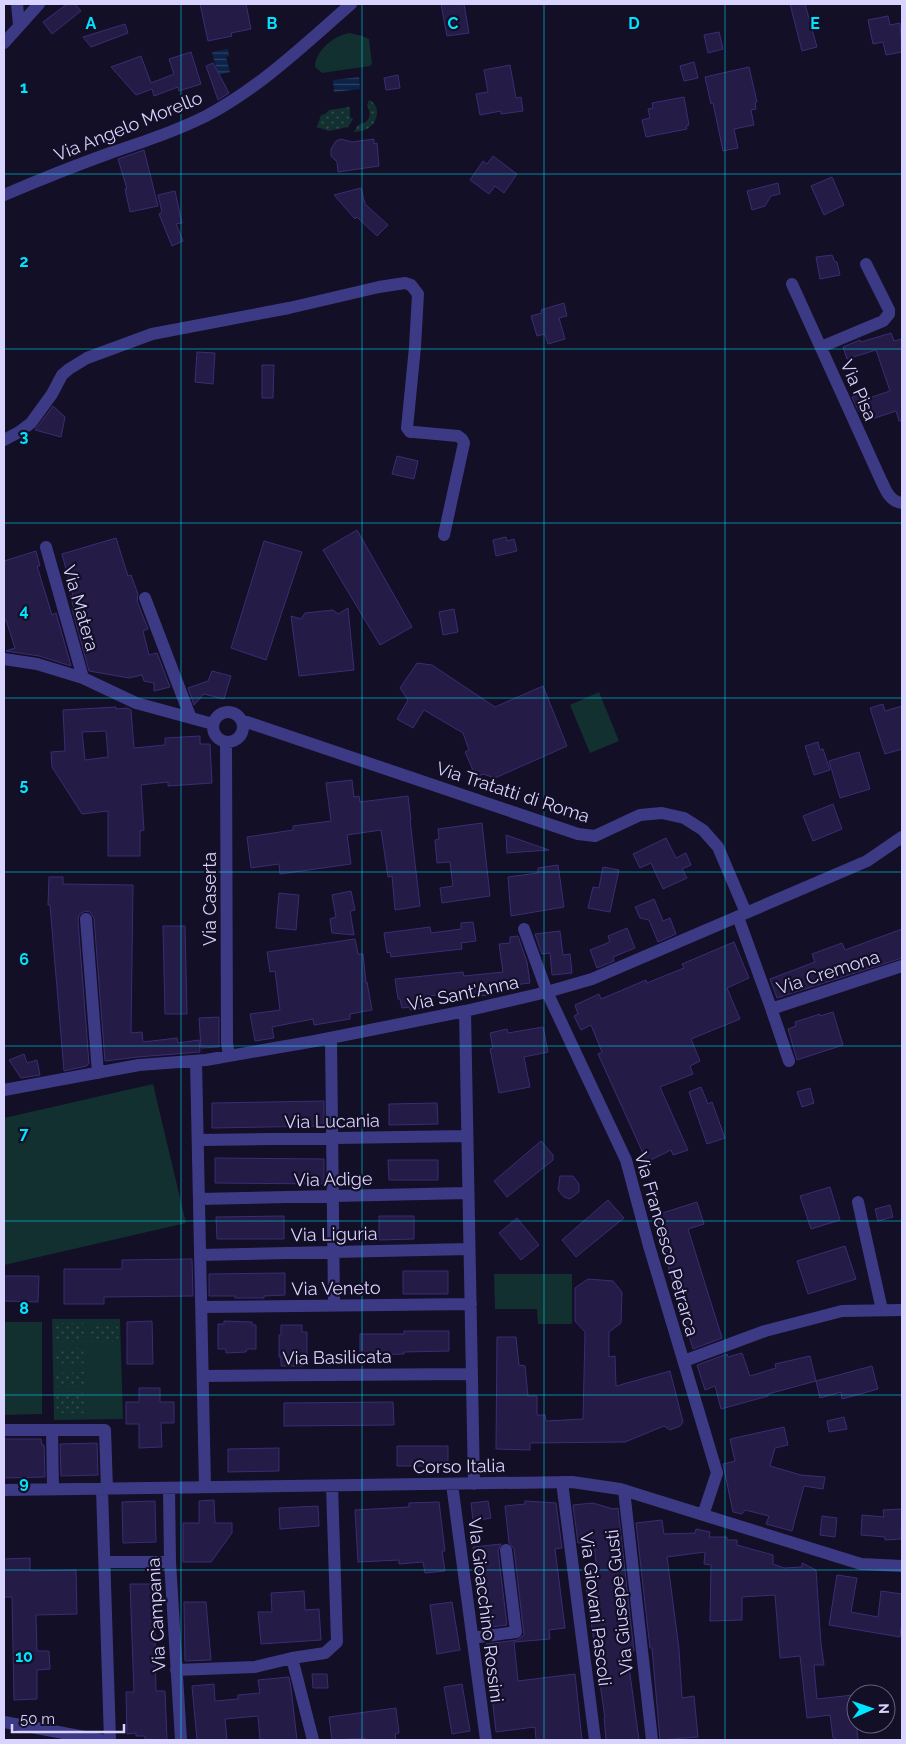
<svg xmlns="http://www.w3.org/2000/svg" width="906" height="1744" viewBox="0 0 906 1744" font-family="Raleway,sans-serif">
  <defs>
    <pattern id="garden-dots" width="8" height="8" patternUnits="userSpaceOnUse" patternTransform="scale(1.25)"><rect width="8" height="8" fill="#12302f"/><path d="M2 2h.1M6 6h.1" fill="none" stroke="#344d4e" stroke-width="1.8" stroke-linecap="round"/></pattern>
    <pattern id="water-rules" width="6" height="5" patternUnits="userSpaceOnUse" patternTransform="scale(1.25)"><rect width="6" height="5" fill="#0c2248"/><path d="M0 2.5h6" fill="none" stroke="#2f4163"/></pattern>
  </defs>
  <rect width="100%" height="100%" fill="#130f26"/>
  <path fill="#12302f" d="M350,33L362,36L369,39L372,64L370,66L322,73L315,67C315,51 334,35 350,33Z
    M599,692L619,741L590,753L570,705Z
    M153,1084L186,1223L4,1265V1118Z
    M494,1274H572V1324H538L537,1309H495Z
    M52,1319H120L123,1419L54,1420Z
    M4,1322H42V1414L4,1415Z"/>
  <path fill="url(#garden-dots)" d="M369,100C380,104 379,120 370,127C366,131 359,131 354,132L358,125C370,122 372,116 367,105Z
    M350,107V117L353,119L348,127L329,131L317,127L321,115L325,114L329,110Z
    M84,1323V1342H55V1323Z
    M90,1324H118V1342H90Z
    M83,1348L84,1363L55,1364V1349Z
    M84,1372L85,1387H56V1373Z
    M85,1393V1413H57L56,1394Z"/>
  <path fill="url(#water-rules)" d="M228,49L229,56L226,57L230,72L218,75L212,52Z
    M359,77L360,89L334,92L333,80Z"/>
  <path fill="#241b47" stroke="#3b2d73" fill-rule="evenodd" d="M67,4H75L81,11L52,34L43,22Z
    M200,4H246L251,29L231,33L232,36L208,41Z
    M441,4H464L469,33L447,36Z
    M790,4H805L817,47L802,51Z
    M888,16L890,25L900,23L902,52L886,55L883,42L873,44L868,20Z
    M125,24L128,33L91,47L83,37Z
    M719,32L723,49L708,53L704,35Z
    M191,52L201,84L179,91L178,87L154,96L152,89L136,95L111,67L141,56L151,83L174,74L169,59Z
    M694,62L698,78L684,81L680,66Z
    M213,63L229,93L218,100L206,66Z
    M510,65L516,98L521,97L523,111L501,114V111L480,115L476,94L488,92L484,70Z
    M749,67L757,102L755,103L756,109L751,110L754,125L734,129L738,148L723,151L713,103L711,104L705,77Z
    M398,75L400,88L386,90L384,78Z
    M684,97L689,125L686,126L687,129L646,137L642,120L650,118L648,109L653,108L652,103Z
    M341,139L352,142L374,139V144L377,143L379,166L338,172L337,162L331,156V149L336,141Z
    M144,150L158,206L130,212L125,189H127L118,159Z
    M493,156L517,174L504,193L495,186L489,194L470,180L483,161L487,164Z
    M832,177L844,205L824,215L811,186Z
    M778,183L780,194L771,196L765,206L752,210L747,191Z
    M361,188L365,204L388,225L377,236L357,217L355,219L334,195Z
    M175,191L182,223L176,224L183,241L172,246L159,214L162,212L158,195Z
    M832,255L835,262H837L840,275L820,279L816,257Z
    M564,303L567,316L559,318L565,339L548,344L545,334L537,336L531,316L542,313L541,310Z
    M891,333L894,341L902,339V421H899L896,411L872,419L870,411L862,414L861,411L859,412L852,397L864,394L866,399L890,391L876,350L847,359L843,347L860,340L861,342Z
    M197,352L215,353L213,384L195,382Z
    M262,365H274L273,398H262Z
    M53,406L65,417L61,437L35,430Z
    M397,456L418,461L414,479L392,474Z
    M357,530L412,627L380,645L323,550Z
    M506,537L507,541L514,539L517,551L496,556L493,540Z
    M116,538L128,576L131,575L138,594L137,601L148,629L143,631L149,655L157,653L170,687L154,691V683L144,681L142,675L129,678L89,671L72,609L74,608L70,596H73L62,554Z
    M264,541L302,552L266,660L231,648Z
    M36,551L40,566H37L52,615L56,613L71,666L39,656L6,651L15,648L6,620H4V561Z
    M348,608L354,670L299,676L291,616L301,619L305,613L333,610L338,614Z
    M454,609L458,632L443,635L439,612Z
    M417,663L432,665L495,707L543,686L567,746L495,778L483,774L476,777L465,752L469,750L463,733L424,710L413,728L397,719L408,700L400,688Z
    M212,671L231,676L224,699L204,694L194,705L188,688L208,681Z
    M883,704L885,711L902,706V749L885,754L870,708Z
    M116,707V709L127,708L131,710L134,748L165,745V738L200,736V744H210L212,783L168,786V782L141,785L144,830L140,831V856H108V811L82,814L52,767L51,752L65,751L63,710ZM106,731L108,757L85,760L82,732Z
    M818,742L820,750L823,749L830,770L814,775L805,746Z
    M859,752L870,789L840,798L829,761Z
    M352,780L354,797L359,796L360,802L408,796L411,820H410L420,906L395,910L392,876L388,877L381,830L347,835L351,864L280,874L279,864L251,868L247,837L293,830V826L331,821L326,783Z
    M833,804L842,829L813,841L803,816Z
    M482,823L490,896L442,903L440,888L453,886L450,862L437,863L435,840L439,839L438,829Z
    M506,835L549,850L507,853Z
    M666,838L676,858L686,853L691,865L682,869L687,878L663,889L651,863L640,868L633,854Z
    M558,865L564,907L511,916L508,877L538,873V868Z
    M603,867L619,870L610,912L588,908L593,887L599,888Z
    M49,877H63V884L133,885L131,1033L142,1032L143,1042L177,1038L178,1043L199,1040L200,1052L138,1057L105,1061L94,918L90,912L85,911L79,915L78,920L89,1064H87V1066L64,1071L50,905H48Z
    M351,891L355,910L350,911L354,935L332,933L330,919L336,917L332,895Z
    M279,893L299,895L296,930L276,928Z
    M654,899L663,921L670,918L676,934L658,942L649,920L640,918L635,907Z
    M473,922L476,941L461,943L462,949L391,957L390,952L387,953L384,933L430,927L431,933L461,929V923Z
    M163,926H185L187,1014H165Z
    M627,928L635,948L613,957L614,961L597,968L590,950L610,942L608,936Z
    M902,929V958L777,998L770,979L815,962L812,954L842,943L845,950Z
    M560,931L563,955L570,954L572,973L552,975L550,953L542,954L535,934Z
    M518,936L527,962L530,983L489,988L490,995L470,997L469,992L428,996L429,1007L410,1010V1007L402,1008L400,999H398L395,979L463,972L464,976L503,972L499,944L510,943V937Z
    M355,939L358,954H363L366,983L367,982L372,1010L350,1014V1019L314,1025L313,1019L272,1027L274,1038L255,1041L250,1014L280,1010L275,971L270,972L267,952Z
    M734,942L749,978L727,988L740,1019L691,1039L700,1061L690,1066L693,1074L660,1087L688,1150L673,1155L671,1150L647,1162L598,1054L602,1052L591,1025L581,1030L574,1016L578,1014L575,1005L599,994L601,999L646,980L647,983L684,968L682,964Z
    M833,1012L843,1045L797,1060L788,1029L796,1026L795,1022L820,1014V1016Z
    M219,1017V1047L201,1048L199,1018Z
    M543,1027L548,1052L524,1057L530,1087L499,1093L490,1049L493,1048L490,1033L507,1029L508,1033Z
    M24,1054L27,1063L37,1060L40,1075L21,1078L9,1060Z
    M701,1087L708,1104L712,1102L725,1138L707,1144L689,1092Z
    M810,1088L814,1103L802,1107L797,1092Z
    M324,1101V1126L212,1128V1103Z
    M437,1103L438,1124L389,1125V1104Z
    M541,1141L553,1155V1160L507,1197L494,1181Z
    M215,1158L324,1159V1184L215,1183Z
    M388,1160H438V1180H389Z
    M560,1176H573L579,1184V1192L570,1199L564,1197L558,1190Z
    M830,1187L840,1220L811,1229L800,1196Z
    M608,1200L624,1218L576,1257L562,1240Z
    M697,1202L704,1224L688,1229L722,1338L693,1349L653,1216Z
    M890,1205L893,1217L878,1221L875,1209Z
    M284,1216V1239H217L216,1217Z
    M379,1216H414V1239L379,1240Z
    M517,1218L539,1245L521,1260L499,1233Z
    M845,1246L856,1279L808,1294L797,1261Z
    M192,1259L193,1296L104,1297V1304H64V1269H122V1260Z
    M403,1271H448V1294H403Z
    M285,1273V1295L264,1296V1298H235V1296H209V1274Z
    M4,1276H39L38,1302L4,1301Z
    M588,1279L613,1281L622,1292L621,1323L609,1332V1357L615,1356L616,1386L670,1371L683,1422L680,1426L670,1430L664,1426L625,1442L530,1443V1450L496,1449L497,1337H516L519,1365L525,1366L528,1396H537V1415H545L546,1421L583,1419L585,1332L575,1321V1288Z
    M152,1321L153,1364H127V1322Z
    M224,1321L252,1322V1325H256V1349H247L246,1352L226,1353V1349H218V1324H224Z
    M281,1325H302V1332H307V1360H303V1366H281V1357H279V1335H281Z
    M404,1331H449V1351L404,1352V1354L360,1355V1334H404Z
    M742,1353L750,1376L776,1368L775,1364L810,1356L816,1381L768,1394V1396L721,1409L715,1386L705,1390L697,1365L727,1354L728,1357Z
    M872,1366L878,1389L842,1399L841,1392L820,1398L816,1381Z
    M139,1388H160V1402H174V1423H161L162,1447L139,1448V1424H126V1402H139Z
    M393,1402L394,1425L284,1426V1403Z
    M844,1417L847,1429L829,1432L827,1421Z
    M784,1427L788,1445L775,1448L770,1466L801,1475L825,1477L823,1489L804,1486L792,1531L766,1524L769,1516L745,1510L742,1514L733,1512L723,1464L735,1461L730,1439Z
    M4,1439H41L42,1445H44L45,1477L4,1478Z
    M97,1443L98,1475L61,1476L60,1444Z
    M397,1446H448V1466H397Z
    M279,1448V1471L228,1472V1449Z
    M214,1500L215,1523H232V1533L211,1562H183V1523H199V1501Z
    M155,1501L156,1542L123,1543L122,1502Z
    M488,1501L491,1518L473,1521L471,1503Z
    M525,1501L556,1503L562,1548L555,1549L565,1628L549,1630L550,1639L514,1642L518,1681L575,1674L582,1740H536L535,1727L496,1732L486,1644L517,1640L524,1635L514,1549L509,1543L505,1506L525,1504Z
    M439,1502L445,1551H442L445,1571L425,1573L423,1562L399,1564V1560L358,1562L355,1510L409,1507V1503Z
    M593,1503L613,1509L618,1508L634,1651L627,1652L639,1740H606L604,1718H605L583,1566L596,1564L594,1541L578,1543L573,1505Z
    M318,1506L319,1526L280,1529L279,1508Z
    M902,1509L901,1539L885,1540V1537L861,1535L862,1515L884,1517L883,1510Z
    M822,1516L837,1518L835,1537L820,1535Z
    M662,1520L664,1534L695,1533L696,1529L710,1532L709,1537H727V1540H737V1545L773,1555V1564L784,1568L802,1567V1563L816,1570L821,1644L824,1665H814L817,1699L853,1695L858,1740H836L835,1738H833L830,1715L807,1718L800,1656L780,1658L775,1595L742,1597V1620L710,1621L711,1565L704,1564L705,1552L667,1557L679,1649L682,1698L694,1696L698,1737L660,1740L652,1648H650L636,1523Z
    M501,1544L498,1551L507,1625L483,1628L473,1547Z
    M30,1558V1571L76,1570L77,1614L36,1615L37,1651H49L50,1669L37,1670V1699L14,1700L12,1597H4V1559Z
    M837,1575L857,1578L851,1612L878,1617L881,1591L902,1594V1627H901L900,1637L829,1625Z
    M130,1584H154L156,1691H165L167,1740L145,1739V1736H136V1733L127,1734L126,1692H134Z
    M304,1591L305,1610L319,1609L321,1640L261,1644L258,1612H272L271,1593Z
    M184,1602H206L211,1660L185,1661Z
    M452,1602L460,1650L437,1654L430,1605Z
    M312,1674H327L328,1688H313Z
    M289,1677L291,1688L297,1740H260L258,1716L225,1719L227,1740H197L192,1686L214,1684L215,1701L238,1699V1695L260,1693L258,1680Z
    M462,1684L470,1731L452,1734L444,1687Z
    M396,1708L399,1733L395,1734L396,1740H366L365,1738L332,1740L329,1717Z"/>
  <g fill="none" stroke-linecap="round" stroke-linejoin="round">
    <path stroke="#3d3a85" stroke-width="12" d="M17,4L19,25
      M4,43L39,4
      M4,195C39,180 74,166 110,153C143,142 176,131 206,116C261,87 305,44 351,4
      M792,284L880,478C885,488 889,502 902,503
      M821,347L883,321L889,314V310L866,264
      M4,440L19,432L31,423L52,394L62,375L69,369L87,358L152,334L289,308L379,287L405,283L411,285L418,294L415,347L407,428L410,432H414L458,436L462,439L464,443L444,535
      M46,547L83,678
      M145,598L190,716
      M4,659L37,664L83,678L136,703L213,724
      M213 727a15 15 0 1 1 30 0a15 15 0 1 1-30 0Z
      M241,720L578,834L595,836L640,815L662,813L684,818L703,830L718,847L746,913
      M226,742L227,1043L229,1056
      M738,917L770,1005L774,1008L902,966
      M86,919L98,1073
      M524,929L547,992L626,1160L649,1246L717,1473L703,1515
      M770,1005L789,1061
      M465,1011L474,1484
      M331,1038L334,1305
      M196,1061L205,1487
      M4,1090L139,1065L206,1060L315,1041L465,1011L547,992L592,979L867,861L902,837
      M198,1140L467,1136
      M199,1199L468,1193
      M858,1202L882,1310
      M200,1255L469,1249
      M201,1307L471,1304
      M684,1361L765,1331L842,1311L902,1310
      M203,1376L472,1374
      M4,1430H105L107,1489
      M52,1430L53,1489
      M562,1482L595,1740
      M452,1484L486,1740
      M169,1488L170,1562L181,1740
      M102,1489L110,1740
      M4,1490L572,1482L620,1489L861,1564L902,1566
      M624,1490L652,1740
      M105,1562H170
      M472,1638L516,1632L506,1550
      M292,1658L313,1740
      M176,1670L255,1667L292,1658L325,1653L337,1642L332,1486
      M4,1722L101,1740"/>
  </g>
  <path fill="none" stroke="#00e5ff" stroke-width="1" stroke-opacity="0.55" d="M181,4V1740M362,4V1740M544,4V1740M725,4V1740M4,174H902M4,349H902M4,523H902M4,698H902M4,872H902M4,1046H902M4,1221H902M4,1395H902M4,1570H902"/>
  <g text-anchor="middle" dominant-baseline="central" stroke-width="4.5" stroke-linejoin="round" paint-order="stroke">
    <g font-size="18" fill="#d9d4ff" stroke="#130f26">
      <text transform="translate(128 126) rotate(-22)">Via Angelo Morello</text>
      <text transform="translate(859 390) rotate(66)">Via Pisa</text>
      <text transform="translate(81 608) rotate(74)">Via Matera</text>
      <text transform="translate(513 792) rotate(18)">Via Tratatti di Roma</text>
      <text transform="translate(209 899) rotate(-90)">Via Caserta</text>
      <text transform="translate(828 972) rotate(-18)">Via Cremona</text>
      <text transform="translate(463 993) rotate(-12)">Via Sant'Anna</text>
      <text transform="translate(332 1121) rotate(-1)">Via Lucania</text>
      <text transform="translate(333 1179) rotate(-1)">Via Adige</text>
      <text transform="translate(334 1234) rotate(-1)">Via Liguria</text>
      <text transform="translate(667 1244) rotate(74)">Via Francesco Petrarca</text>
      <text transform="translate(336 1288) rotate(-1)">Via Veneto</text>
      <text transform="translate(337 1357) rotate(-1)">Via Basilicata</text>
      <text transform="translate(459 1466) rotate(-1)">Corso Italia</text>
      <text transform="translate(619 1602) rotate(-96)">Via Giusepe Gusti</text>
      <text transform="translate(596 1609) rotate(83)">Via Giovani Pascoli</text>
      <text transform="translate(486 1610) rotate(83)">VIa Gioacchino Rossini</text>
      <text transform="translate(156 1615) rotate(-93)">Via Campania</text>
    </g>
  </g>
  <g font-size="16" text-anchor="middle" font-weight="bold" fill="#00e5ff" stroke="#130f26" stroke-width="4.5" stroke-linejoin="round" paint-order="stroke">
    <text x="91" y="29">A</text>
    <text x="272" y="29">B</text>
    <text x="453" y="29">C</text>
    <text x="634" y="29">D</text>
    <text x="815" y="29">E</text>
    <text x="24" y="93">1</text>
    <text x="24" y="267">2</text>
    <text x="24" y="442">3</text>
    <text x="24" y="616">4</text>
    <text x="24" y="790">5</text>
    <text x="24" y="965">6</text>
    <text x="24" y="1139">7</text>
    <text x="24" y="1314">8</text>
    <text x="24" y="1488">9</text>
    <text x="24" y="1662">10</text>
  </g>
  <rect width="906" height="1744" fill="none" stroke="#d9d4ff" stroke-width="10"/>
  <g transform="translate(871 1709) rotate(88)"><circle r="24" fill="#130f26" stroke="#625e7d"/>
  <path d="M0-4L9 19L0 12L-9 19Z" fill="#00e5ff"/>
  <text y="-8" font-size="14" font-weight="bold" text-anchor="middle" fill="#d9d4ff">N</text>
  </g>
  <path d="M12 1724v8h112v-8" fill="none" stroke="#d9d4ff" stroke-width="2.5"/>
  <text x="20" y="1724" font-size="15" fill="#d9d4ff" stroke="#130f26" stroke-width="4" paint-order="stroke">50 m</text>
</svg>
